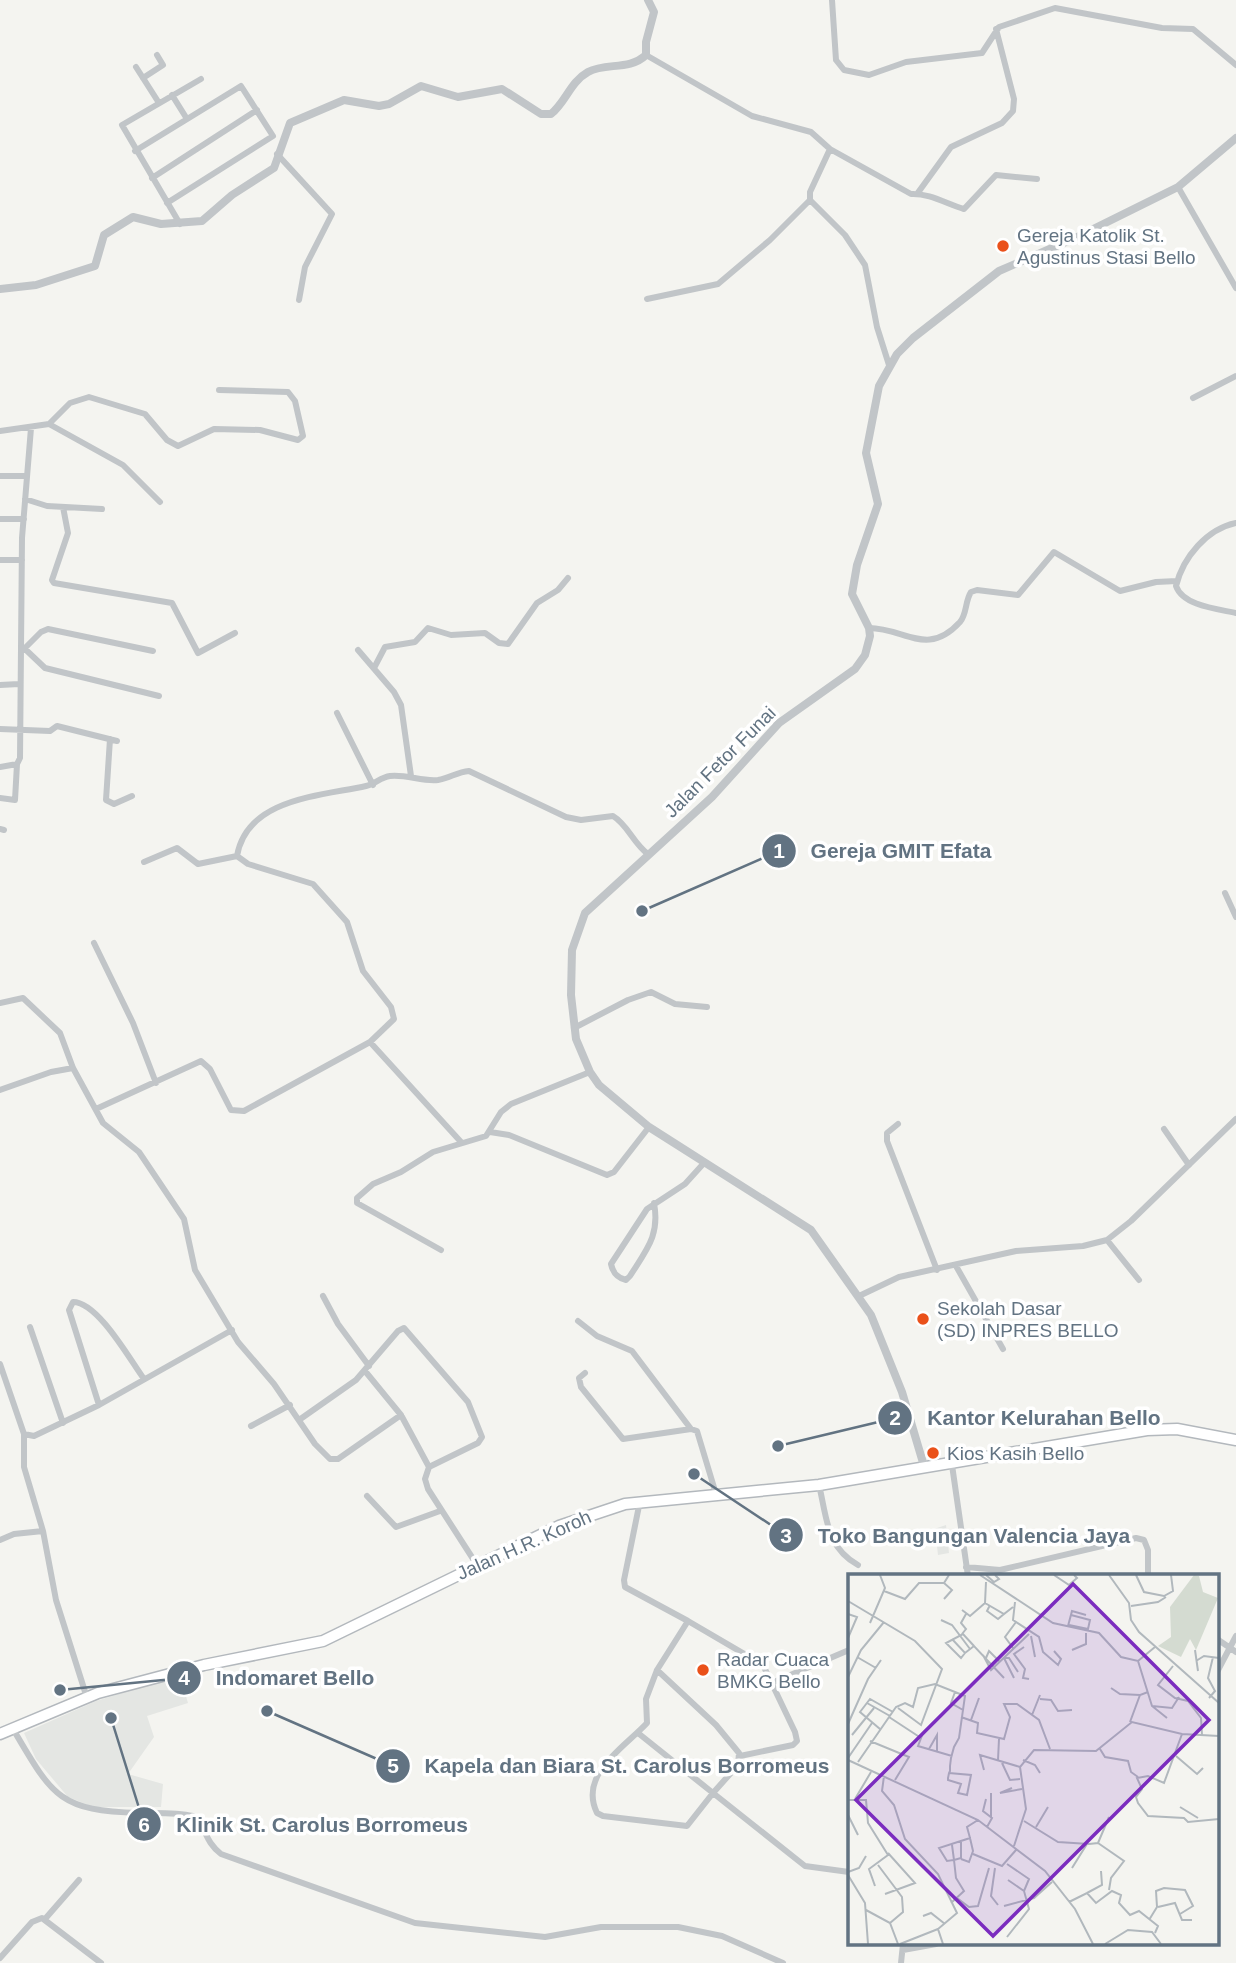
<svg xmlns="http://www.w3.org/2000/svg" width="1236" height="1963" viewBox="0 0 1236 1963" font-family="Arial,sans-serif">
  <rect width="100%" height="100%" fill="#f4f4f0"/>
  <path fill="#e4e6e3" d="M946,1525L949,1553L938,1555L936,1537H932L931,1530Z
    M171,1678L174,1689L183,1686L188,1703L147,1716L154,1737L128,1774L163,1784L161,1807H93L68,1797L36,1759L24,1733L96,1701Z"/>
  <g fill="none" stroke-linecap="round" stroke-linejoin="round">
    <defs>
      <path id="secondary" d="M0,1734L98,1693L204,1665L323,1641L559,1526L625,1504L819,1485L1147,1430L1177,1429L1236,1440"/>
    </defs>
    <use href="#secondary" stroke="#b3b8bd" stroke-width="13"/>
    <path stroke="#c1c5c8" stroke-width="6" d="M832,0L836,60L844,70L869,75L906,62L982,53L999,27L1055,8L1162,28L1193,29L1236,65
      M646,55L752,116L811,132L830,149L911,194C929,193 947,204 964,209L996,175L1037,179
      M136,67L159,103
      M143,78L163,65L157,55
      M172,95L187,119
      M830,149L810,192V200L845,235L865,265L877,327L889,365
      M135,151L241,86L273,136L167,203
      M277,154L332,214L305,267L299,300
      M152,178L257,110
      M1178,187L1236,288
      M917,194L951,147L1002,123L1013,111L1014,99L996,29
      M180,224L122,125L201,79
      M647,299L718,284L770,240L810,200
      M1193,398L1236,376
      M49,424L123,465L160,502
      M0,431L49,424L70,403L89,397L145,414L167,440L178,446L214,429L260,430L298,440L303,436L295,401L288,392L219,390
      M0,476H27
      M25,499L47,506L102,509
      M63,507L68,533L52,580L54,583L172,603L198,653L235,633
      M0,519H24
      M1236,523C1207,529 1183,557 1176,586C1183,606 1218,609 1236,613
      M0,560H22
      M869,628C905,628 927,658 960,622C967,614 965,601 971,592L977,590L1018,595L1054,552L1120,591L1156,582L1177,581
      M25,649L45,668L159,696
      M358,650L394,692L401,705L411,776
      M22,651L41,632L48,629L153,651
      M374,668L385,647L415,642L428,628L451,635L485,633L499,643L508,644L537,603L558,590L568,578
      M0,685L19,684
      M337,713L373,785
      M0,729L50,731L57,726L117,741
      M110,739L106,800L114,804L132,796
      M0,767L17,764L20,758L22,538L31,428
      M0,798L15,800L17,764
      M0,829L4,830
      M144,862L177,848L198,864L237,856
      M1225,893L1236,917
      M94,943L133,1023L156,1083
      M0,1003L23,998L60,1033L73,1068L103,1123L139,1152L184,1219L195,1270L238,1342L274,1384L315,1444L330,1459H338L401,1415L429,1467L478,1443L482,1437L468,1402L404,1328L398,1331L356,1380L299,1420
      M574,1028L628,1000L651,992L675,1004L707,1007
      M370,1042L461,1142
      M0,1090L51,1072L73,1068
      M96,1109L201,1061L210,1069L231,1110L244,1111L370,1042L394,1019L391,1007L363,971L347,922L313,884L248,864L237,856C247,798 321,796 366,786C375,784 381,777 390,776C406,774 423,782 438,780C450,778 457,772 469,771L566,817L581,820L613,816C628,825 633,843 648,854
      M898,1124L887,1133V1141L937,1270
      M1164,1129L1189,1165
      M490,1132L509,1135L607,1175L614,1172L649,1127
      M654,1203C660,1235 647,1249 630,1276L626,1280C617,1278 613,1273 611,1264L647,1209L685,1184L704,1163
      M1107,1240L1139,1280
      M441,1250L357,1203V1198L373,1184L401,1172L433,1152L486,1136L501,1112L511,1104L590,1072
      M956,1266L1003,1349
      M323,1296L338,1324L369,1366
      M859,1296L899,1277L1016,1251L1083,1246L1107,1240L1131,1221L1236,1119
      M578,1321L597,1336L632,1351L691,1429
      M30,1327L63,1423
      M0,1364L24,1434L34,1436L99,1405L232,1330
      M365,1371L401,1415
      M585,1373L579,1378L581,1387L623,1439L691,1429L697,1431L716,1494
      M99,1405L69,1310L73,1302C98,1302 130,1360 144,1379
      M251,1426L290,1405
      M24,1434V1467L43,1531
      M952,1465L968,1576
      M429,1467L425,1479L428,1489L477,1565
      M819,1485C827,1518 826,1547 858,1565
      M367,1496L396,1527L440,1511
      M0,1540L14,1534L43,1531L56,1600L87,1698
      M966,1567L1000,1570L1136,1538L1144,1540L1148,1550V1576
      M688,1621L763,1665L795,1732L797,1741L793,1745L740,1756
      M1217,1639L1236,1652
      M657,1670L716,1725L739,1753L738,1765L713,1793L805,1866L849,1872
      M1217,1672L1236,1636
      M774,1682L849,1650
      M13,1729C52,1795 58,1811 139,1813C156,1813 176,1812 193,1816C207,1826 203,1840 221,1854L415,1923L545,1937L601,1927H678L722,1936L783,1963
      M638,1733L713,1793L687,1826L603,1816L597,1813C578,1774 625,1747 647,1723L646,1699L657,1670L688,1621L625,1587L624,1580L640,1501
      M45,1919L79,1880
      M903,1950L936,1944
      M0,1958L32,1922L42,1918L101,1963
      M901,1963L903,1944"/>
    <path stroke="#c1c5c8" stroke-width="8" d="M0,289L36,285L95,266L104,235L133,217L161,224L202,221L232,195L274,168L290,123L344,100L379,106L389,104L421,86L458,97L502,89L541,114H551C566,102 570,82 588,72C606,62 629,71 646,55V42L654,12L648,0
      M924,1466L902,1392L871,1315L811,1230L649,1127L599,1085L590,1072L576,1039L571,995L572,950L585,913L712,797L779,723L855,669L865,655L870,636L869,628L852,594L857,565L878,504L866,453L879,386L897,354L913,338L999,271L1075,238L1178,187L1236,138"/>
    <use href="#secondary" stroke="#fff" stroke-width="10"/>
  </g>
  <g fill="#ea511a" stroke="#fff" stroke-width="2.5">
    <circle cx="1003" cy="246" r="7"/>
    <circle cx="923" cy="1319" r="7"/>
    <circle cx="933" cy="1453" r="7"/>
    <circle cx="703" cy="1670" r="7"/>
  </g>
  <g text-anchor="middle" dominant-baseline="central" stroke-width="7" stroke-linejoin="round" paint-order="stroke">
    <g font-size="19" fill="#627382" stroke="#fff" text-anchor="start">
      <text x="1017" y="235">Gereja Katolik St.<tspan x="1017" dy="22">Agustinus Stasi Bello</tspan></text>
      <text x="937" y="1308">Sekolah Dasar<tspan x="937" dy="22">(SD) INPRES BELLO</tspan></text>
      <text x="947" y="1453">Kios Kasih Bello</text>
      <text x="717" y="1659">Radar Cuaca<tspan x="717" dy="22">BMKG Bello</tspan></text>
    </g>
    <g font-size="19" fill="#627382" stroke="#fff">
      <text transform="translate(720 762) rotate(-45)">Jalan Fetor Funai</text>
      <text transform="translate(524 1545) rotate(-24)">Jalan H.R. Koroh</text>
    </g>
  </g>
  <g transform="translate(848 1574)">
    <rect width="371" height="371" fill="#f4f4f0"/>
    <path d="M346,1L351,2L355,18L370,24L348,76L342,65L333,83L310,72L323,63L322,33Z" fill="#d4dbd1"/>
    <path fill="none" stroke="#b1b8bd" stroke-width="2" d="M132,1L205,49L251,59L273,83L290,87L307,73M138,1L146,8L151,5L147,1M206,1L221,11L229,4L226,1M261,1L281,29L283,46L291,58L371,129M288,1L296,18L316,22L325,17L323,1M96,9L104,16L96,25M36,17L57,25L71,9H96L101,1M0,27L67,67L94,95L73,151L50,134M167,28L165,46L191,63L195,78L210,91L213,85L206,77M137,29L156,40L165,33M142,31L139,37L150,45L156,40M283,32L310,28L318,23M114,36L122,42L137,29L138,8M0,40L9,43L0,64M93,46L104,51L122,75M22,49L37,14L32,1M221,51L240,55L242,46L223,41M220,52L224,37L238,41M114,60L118,55L113,49L118,40M183,62L187,83M104,65L117,79L126,72L156,104M176,73L166,80L177,95L175,104L181,105M165,74L157,63L168,48M224,76L238,70V59M347,76L350,97M117,79L113,84L98,69L115,60L126,72M135,81L143,96L181,60M9,83L28,94M138,84L141,77L151,87M155,84H161L170,98M156,84L166,104M290,87L304,132L319,144M348,87L356,82L371,84M325,92L310,111L327,124L340,127L353,144L354,161M0,103L13,76L36,48M263,114L272,120L292,121M107,118L103,129L115,136M361,124L367,117L360,104L365,83M192,125L203,126L210,137L224,136M19,129L42,142M304,132L324,134L331,123M184,141L192,121M41,143L73,164M113,143L130,149L129,159L156,165L162,143L156,130H169L191,146L202,175M123,146L131,124M282,148L292,121L300,118M0,150L20,105L33,86M32,155L12,138L22,125L45,138M75,159L70,172L104,182M334,160L316,209L300,202L289,204L294,215L288,223L290,229L300,242L336,244L340,248L371,245M4,161L26,134M22,167L61,183L47,206M81,175L89,161V178M252,175L257,183L280,187L283,198L290,203M328,182L349,200L355,194M0,184L24,149M0,186L130,246L197,297L227,335L245,370M150,186L151,165M175,186L187,191L192,199M10,188L48,133L57,129L65,133L70,114L87,110L117,122L111,164L106,173L103,184L102,192V197L101,199L100,204V206L113,210L110,219L119,221L123,201L101,199M154,189L162,206L172,205M136,196L132,181L172,193M36,202L34,217L46,231L57,265L90,300L109,339L90,355L95,370M164,214L152,219L174,215M143,219V243M7,225L23,198M138,225L135,237L144,244L139,253M0,226H18L20,249L40,281L21,295L27,312M332,233L350,244M0,241L10,261M176,247L210,268L241,270L250,269L261,243M188,253L200,233M250,269L276,287L263,304L261,316M104,271L106,286L99,287L91,274L122,264L119,253L130,246M166,272L178,235L172,193L186,176L248,177L284,148L334,160L371,162M125,280L154,292L168,276M113,285L121,288L125,277L122,264M159,290L181,305L176,317M30,291L54,323L55,338L42,349M147,294L143,322L150,331M224,294L239,270M0,298L11,294L18,282M0,301L17,329L20,370M239,319L254,311L253,297M37,320L67,309L40,279M109,324L121,333L130,332L141,294M221,328L239,319L248,329L264,317L273,321L271,329L282,341L291,337L310,352L307,359M103,329L116,317L108,304L106,286L113,284V266M156,332L186,324L204,308M310,333L327,329L334,346H344M18,336L42,349L50,370M75,342L83,339L97,350M301,346L309,333L308,317L316,314L337,316L345,332L332,340M159,363L181,335L176,317L160,306M52,370L90,355M257,370L280,356L304,358L313,370"/>
    <path fill="#7b2cbf" fill-opacity="0.15" stroke="#7b2cbf" stroke-width="3.5" d="M225,10L361,146L145,362L8,226Z"/>
    <rect width="371" height="371" fill="none" stroke="#627382" stroke-width="3.5"/>
  </g>
  <path fill="none" stroke="#627382" stroke-width="2.5" d="M642 911L779 851M778 1446L895 1418M694 1474L786 1535M60 1690L184 1678M267 1711L393 1766M111 1718L144 1824"/>
  <g fill="#627382" stroke="#fff" stroke-width="2.5">
    <circle cx="642" cy="911" r="7"/>
    <circle cx="778" cy="1446" r="7"/>
    <circle cx="694" cy="1474" r="7"/>
    <circle cx="60" cy="1690" r="7"/>
    <circle cx="267" cy="1711" r="7"/>
    <circle cx="111" cy="1718" r="7"/>
    <circle cx="779" cy="851" r="18"/>
    <circle cx="895" cy="1418" r="18"/>
    <circle cx="786" cy="1535" r="18"/>
    <circle cx="184" cy="1678" r="18"/>
    <circle cx="393" cy="1766" r="18"/>
    <circle cx="144" cy="1824" r="18"/>
  </g>
  <g font-size="21" text-anchor="middle" font-weight="bold" fill="#fff">
    <text x="779" y="858">1</text>
    <text x="895" y="1425">2</text>
    <text x="786" y="1543">3</text>
    <text x="184" y="1685">4</text>
    <text x="393" y="1773">5</text>
    <text x="144" y="1832">6</text>
  </g>
  <g font-size="21" text-anchor="middle" font-weight="bold" fill="#627382" stroke="#fff" stroke-width="7" stroke-linejoin="round" paint-order="stroke">
    <text x="901" y="858">Gereja GMIT Efata</text>
    <text x="1044" y="1425">Kantor Kelurahan Bello</text>
    <text x="974" y="1543">Toko Bangungan Valencia Jaya</text>
    <text x="295" y="1685">Indomaret Bello</text>
    <text x="627" y="1773">Kapela dan Biara St. Carolus Borromeus</text>
    <text x="322" y="1832">Klinik St. Carolus Borromeus</text>
  </g>
</svg>
